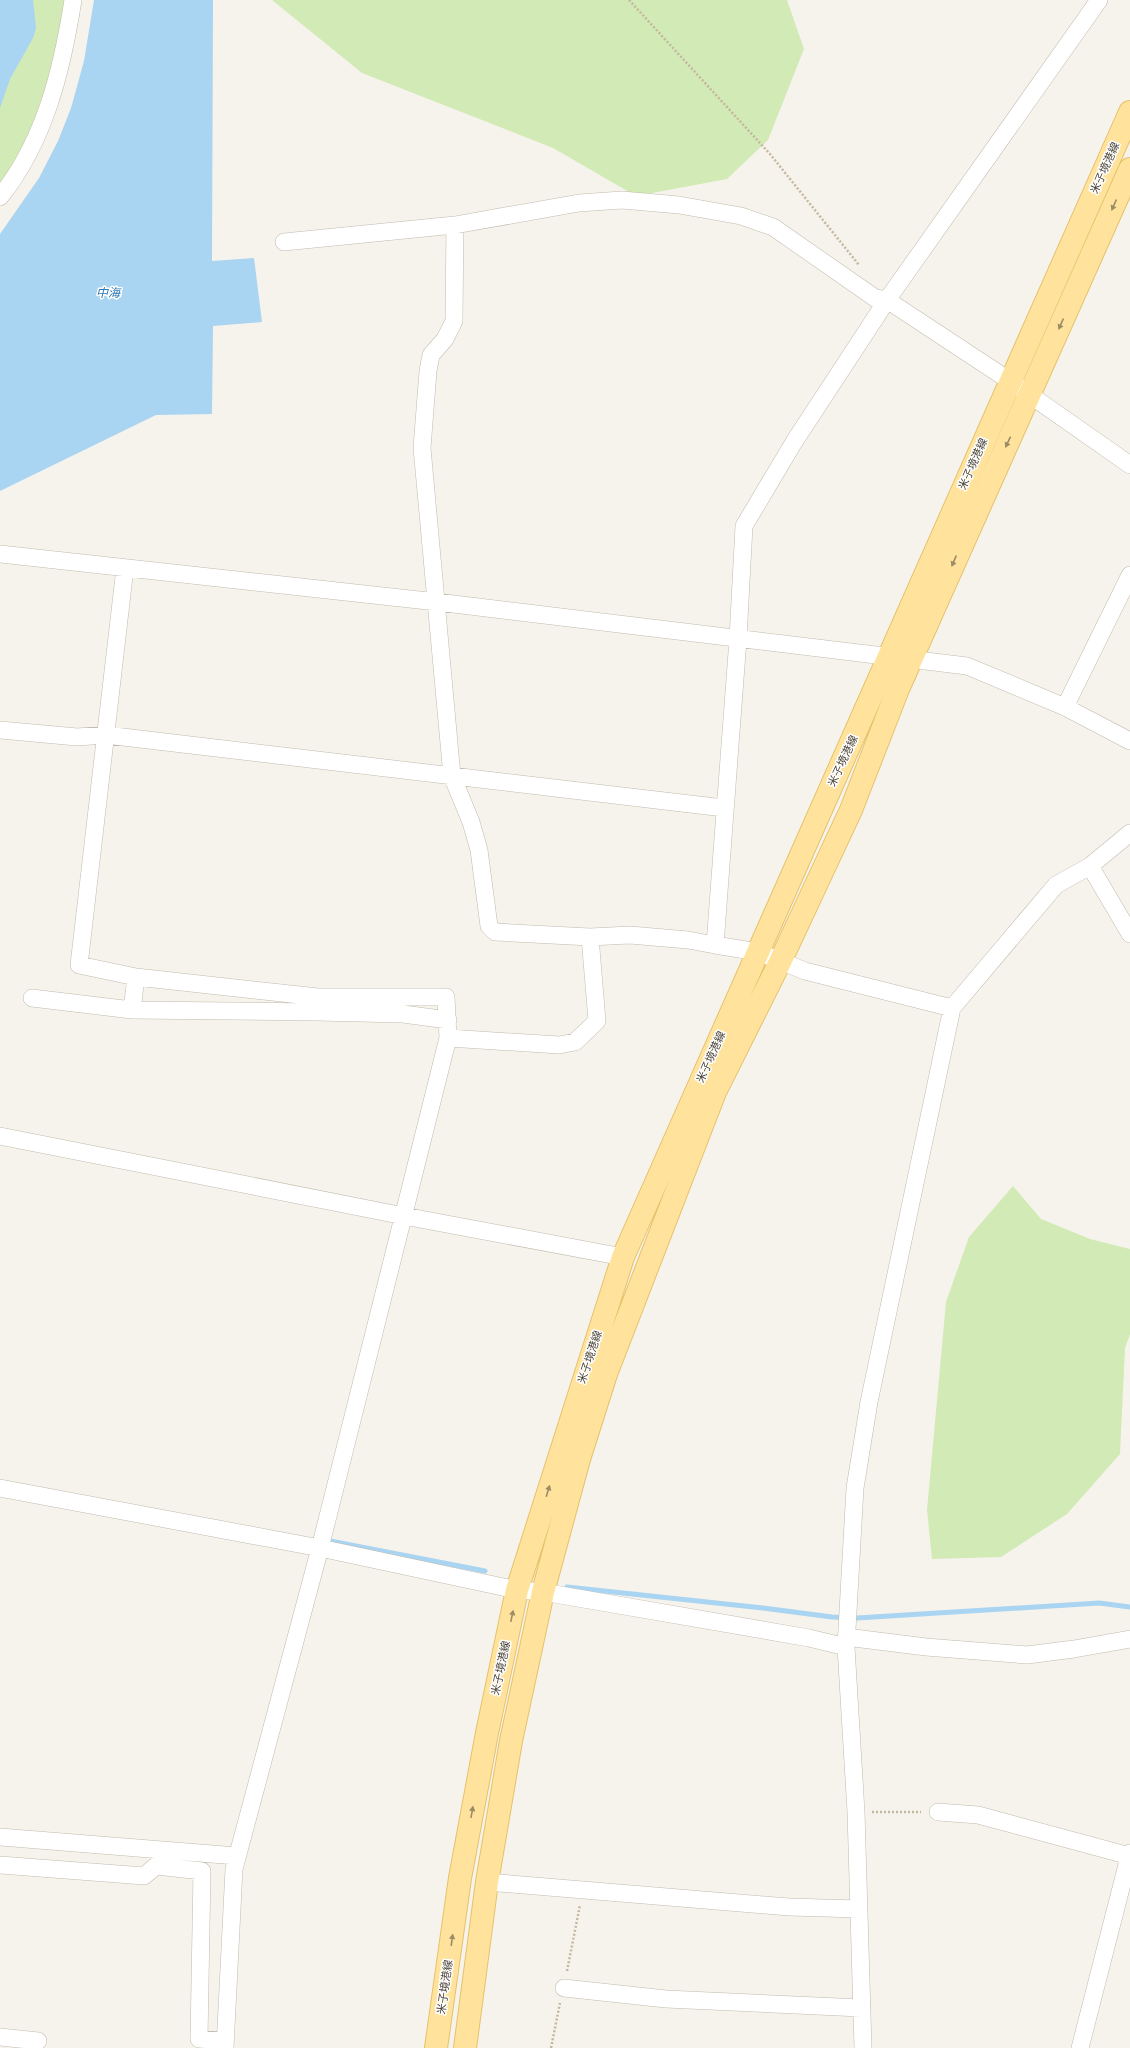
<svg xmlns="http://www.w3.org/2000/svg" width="1130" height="2048" viewBox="0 0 1130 2048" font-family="Karla,'Noto Sans JP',sans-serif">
  <rect width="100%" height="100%" fill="#f6f3ec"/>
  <path fill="#d2eab5" d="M0,0H68L62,41L26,148L0,188Z
    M272,0H787L804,49L768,140L727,179L636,196L553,148L362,73Z
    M1013,1186L1041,1219L1090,1239L1130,1249V1334L1125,1348L1120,1454L1067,1514L1001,1557L932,1559L927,1510L946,1302L969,1237Z"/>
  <path fill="#a9d4f2" d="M0,0H33L36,28L33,38L10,79L0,108Z
    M94,0H213L212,261L254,258L262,322L213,326L212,414L156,415L0,491V234L39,178L58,141L71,108L84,61Z"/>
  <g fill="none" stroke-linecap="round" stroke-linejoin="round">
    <path stroke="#a9d4f2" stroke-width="5" d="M325,1540L485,1571
      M567,1587L763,1608L832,1617L857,1618L1099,1603L1130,1607"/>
    <defs>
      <path id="street" d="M0,197C45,141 62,70 73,0
        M455,225L454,321L445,339L431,355L428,371L422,448L452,776L471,822L479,850L489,926L495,932L590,937L630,935L688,940L715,945
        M284,242L455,225L579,203L622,200L679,205L741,216L773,227L875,298L887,300L1010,381L1130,465
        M0,554L437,602L967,666L1065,707L1130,741
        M125,568L79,965L136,977L318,997H446L448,1038L320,1548L234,1869L225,2048
        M1065,707L1130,575
        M0,730L77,737L106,735L724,808
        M1090,866L1130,934
        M136,977L132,1010L317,1012
        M32,998L132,1010
        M318,1002L317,1012L403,1014L448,1020
        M952,1008L805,971L758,952L715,945L738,639L744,526L794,442L887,300L1099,0
        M448,1038L559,1045L575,1042L597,1021L590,937
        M0,1136L404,1216L623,1257
        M0,1488L320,1548L517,1590L543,1592L809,1638L846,1647
        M846,1637L926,1647L1027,1655L1074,1649L1130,1639
        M938,1812L978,1815L1130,1856
        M0,1837L237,1856
        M0,1865L144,1876L156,1866L202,1871L199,2039L225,2041
        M487,1882L789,1907L859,1909
        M564,1988L666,1999L861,2008
        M0,2037L38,2041
        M863,2048L856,1812L846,1647L855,1488L869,1402L952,1008L1056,885L1090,866L1130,833
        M1080,2048L1130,1853"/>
      <path id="primary" d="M436,2048L460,1878L487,1733L517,1590L623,1257L1130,112
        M465,2048L487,1882L511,1741L543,1592L579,1459L606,1374L715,1092L780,962L851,810L898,689L1130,169"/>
    </defs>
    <use href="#street" stroke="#c2bbae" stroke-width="18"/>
    <use href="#primary" stroke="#e6c16a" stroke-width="24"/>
    <path stroke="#c4b79f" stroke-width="2.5" stroke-dasharray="2 2" stroke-linecap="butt" d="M629,0L770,154L859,265
      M872,1812H921
      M567,1971L580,1905
      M551,2048L560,2003"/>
    <use href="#street" stroke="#fff" stroke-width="17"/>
    <use href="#primary" stroke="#ffe39c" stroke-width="22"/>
  </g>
  <defs><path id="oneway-solid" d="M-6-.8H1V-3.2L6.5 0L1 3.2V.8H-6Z"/></defs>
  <g fill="#9c8c66">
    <use href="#oneway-solid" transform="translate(1114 205) rotate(114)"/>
    <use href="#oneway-solid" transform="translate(1061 324) rotate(114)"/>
    <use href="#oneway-solid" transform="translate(1008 442) rotate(115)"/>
    <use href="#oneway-solid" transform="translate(954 561) rotate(113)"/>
    <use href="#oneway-solid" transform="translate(548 1491) rotate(-73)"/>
    <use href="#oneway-solid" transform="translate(512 1616) rotate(-78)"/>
    <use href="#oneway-solid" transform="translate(472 1812) rotate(-80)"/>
    <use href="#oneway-solid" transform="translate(452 1940) rotate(-82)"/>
  </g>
  <g text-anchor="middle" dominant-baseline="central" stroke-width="3" stroke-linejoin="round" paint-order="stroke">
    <g font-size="11" fill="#4b4439" stroke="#fff">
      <text transform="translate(1105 168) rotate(-66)">米子境港線</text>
      <text transform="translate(973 464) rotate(-66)">米子境港線</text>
      <text transform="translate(843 761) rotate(-65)">米子境港線</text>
      <text transform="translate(711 1057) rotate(-66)">米子境港線</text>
      <text transform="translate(590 1357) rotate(-72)">米子境港線</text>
      <text transform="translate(501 1668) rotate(-78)">米子境港線</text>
      <text transform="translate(445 1987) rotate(-82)">米子境港線</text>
    </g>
    <g font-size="12" font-style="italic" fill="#2e7ab2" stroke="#fff">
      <text x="108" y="293">中海</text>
    </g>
  </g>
</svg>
